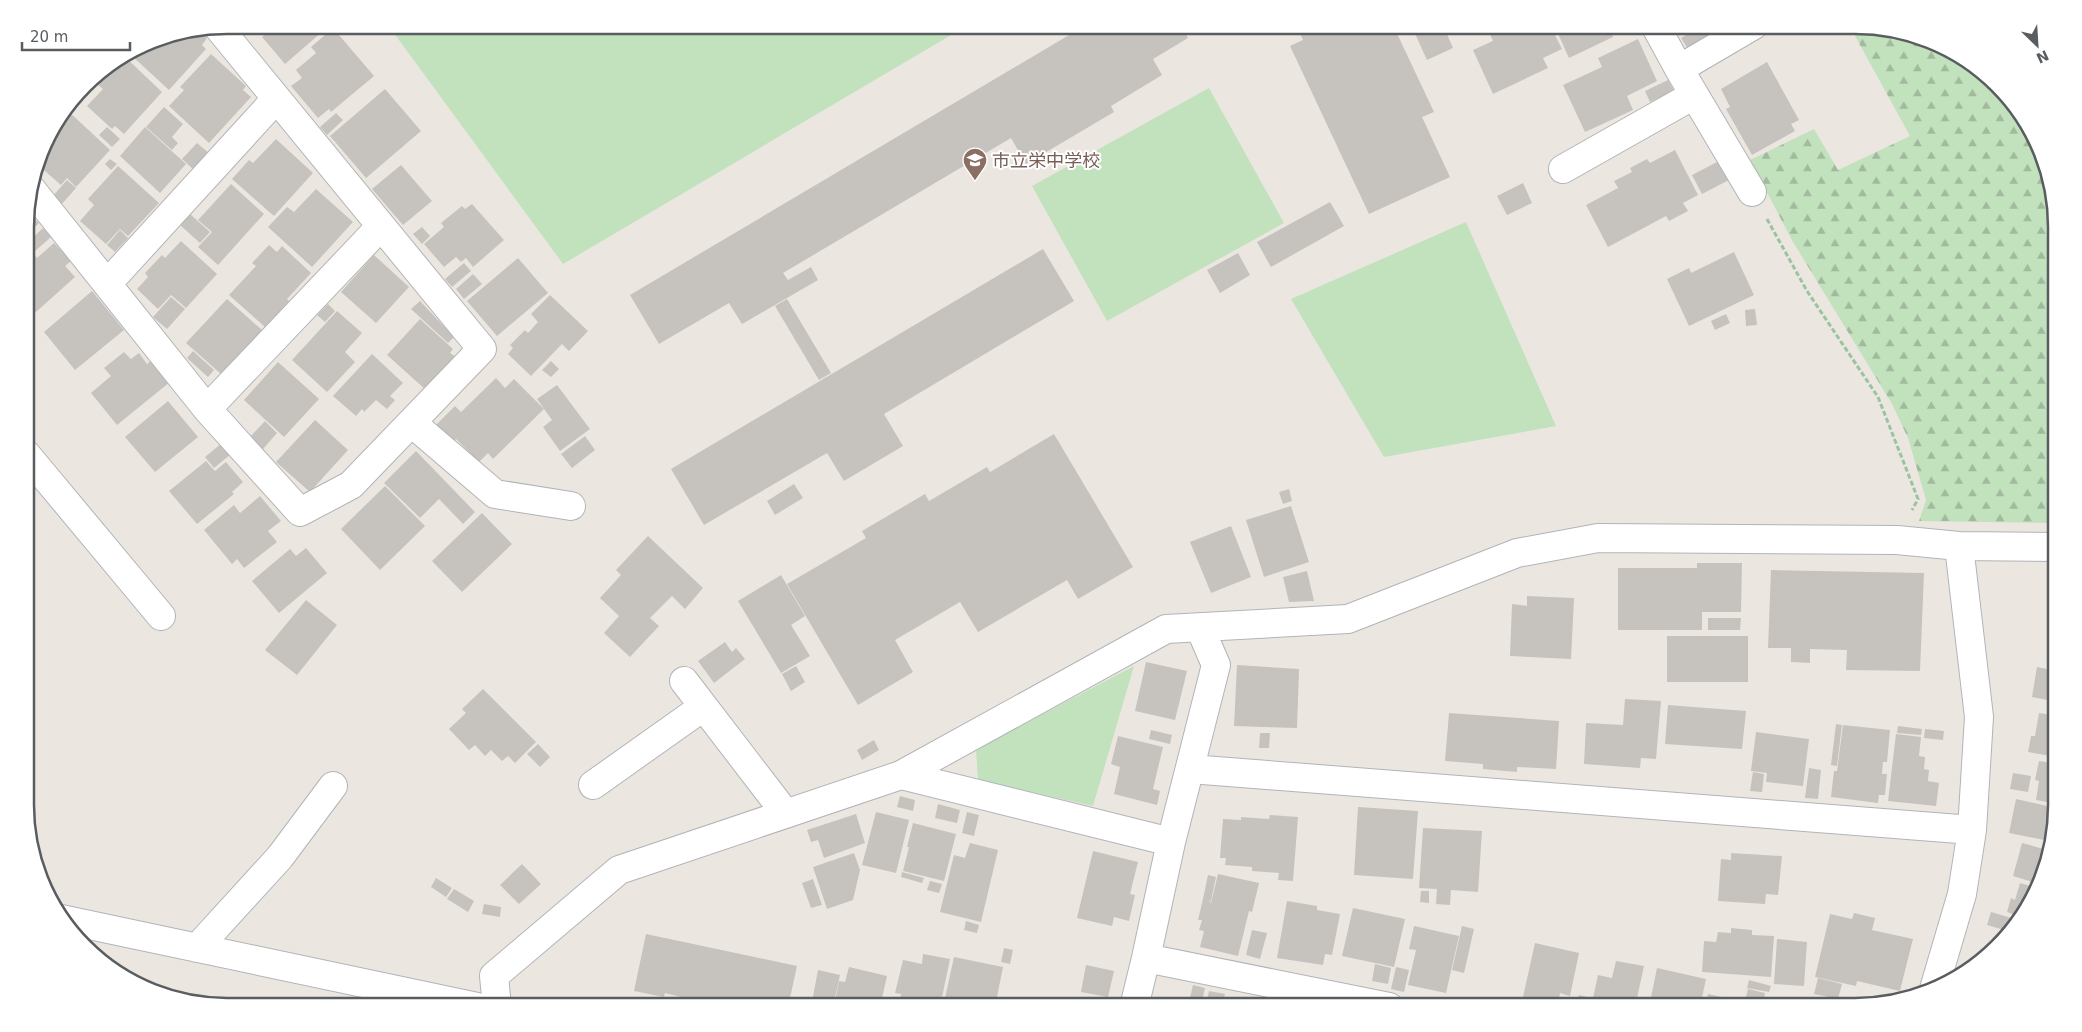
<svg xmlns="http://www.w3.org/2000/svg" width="2082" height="1032" viewBox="0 0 2082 1032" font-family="'DejaVu Sans','Noto Sans JP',sans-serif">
  <defs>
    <pattern id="forest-firs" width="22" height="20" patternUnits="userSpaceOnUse" patternTransform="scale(1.25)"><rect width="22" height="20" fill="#c2e1bd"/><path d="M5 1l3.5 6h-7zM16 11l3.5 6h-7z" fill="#a1ba9d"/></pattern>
  </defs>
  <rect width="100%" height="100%" fill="#ebe7e0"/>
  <path fill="#c2e1bd" d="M388,25H968L563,264Z
    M1209,88L1284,223L1107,321L1032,186Z
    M1466,222L1556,426L1384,457L1291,299Z
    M1134,666L1093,806L978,780L976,749Z"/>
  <path fill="url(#forest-firs)" d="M1849,25L1944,46L1988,75L2023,114L2055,201L2056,523L1919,521L1926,500L1908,438L1892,404L1793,242L1750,160L1814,129L1838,170L1910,136Z"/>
  <path fill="#c6c2bd" d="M270,25H330L285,64L262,37L273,28Z
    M1086,25H1181L1188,38L1153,59L1162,75L1111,106L1114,112L1026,164L1011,138L783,273L788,280L811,267L818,280L742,324L729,303L659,344L630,295Z
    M1296,25H1312L1316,34L1335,25H1379L1382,31L1393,25L1434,112L1422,117L1450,177L1369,214L1290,46L1303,40Z
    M1411,25H1443L1453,48L1427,60Z
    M1505,25H1550L1562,49L1543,58L1548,68L1493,94L1473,50L1493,41L1489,32Z
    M1554,25H1608L1613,37L1569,58Z
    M1675,25H1691L1679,32Z
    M1702,26L1709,37L1688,49L1681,38Z
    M333,28L374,76L331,112L329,109L318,118L291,86L302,78L296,70L316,53L311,47Z
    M198,31L207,38L202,45L206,49L169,90L131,55L136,49L150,40Z
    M1638,39L1657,81L1627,96L1633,110L1585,132L1563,85L1602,67L1598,58Z
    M211,54L246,86L243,90L251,97L209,143L169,106L184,90L180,87Z
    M124,56L162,92L124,134L115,126L112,129L87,106L103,89L98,85Z
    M1767,62L1799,120L1791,124L1795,131L1752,155L1726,109L1730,107L1721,89Z
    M1668,80L1674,91L1650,102L1645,91Z
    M385,89L421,131L366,178L330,136Z
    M164,107L183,124L172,137L178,143L172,150L146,127Z
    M67,110L110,150L76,187L67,178L61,185L38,165L46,138Z
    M336,113L343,120L327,135L320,127Z
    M107,127L120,139L112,147L99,135Z
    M145,127L186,164L160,193L120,156Z
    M276,139L313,173L274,216L232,179L249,160L253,163Z
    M197,143L210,154L195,171L182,159Z
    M1675,150L1698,195L1683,203L1688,211L1669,221L1666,216L1608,247L1586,205L1618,188L1614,181L1632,172L1630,168L1647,159L1650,163Z
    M110,159L117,164L111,170L105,164Z
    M1719,161L1729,180L1702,194L1692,175Z
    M401,165L432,201L403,225L372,189Z
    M118,166L159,203L128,236L120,229L106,244L80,221L94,205L88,199Z
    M67,180L76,188L61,205L52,197Z
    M1523,183L1532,203L1507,215L1497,196Z
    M231,184L264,214L218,265L198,247L212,232L198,220Z
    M316,189L353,222L312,267L268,227L287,207L294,212Z
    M1330,202L1344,226L1271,267L1257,242Z
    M472,204L504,240L473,267L466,258L461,262L456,257L444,267L424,244L444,227L441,223L462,206L465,209Z
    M190,214L210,232L200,243L180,225Z
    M30,215L39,223L26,236L25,219Z
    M422,227L430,236L422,244L413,234Z
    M43,228L51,237L34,252L26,244Z
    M120,230L128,238L115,252L107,245Z
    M181,241L217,274L186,308L171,295L158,309L137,289L148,277L145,273L162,255L165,258Z
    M54,243L71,261L65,266L75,277L36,312L26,301V260L33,253L37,258Z
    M269,245L277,252L282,246L311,273L287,299L289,301L265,327L229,295L256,266L252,263Z
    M1043,249L1074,301L884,414L903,446L844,481L827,453L704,525L671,469Z
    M1734,252L1754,295L1689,326L1667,279L1689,268L1691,273Z
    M1238,253L1250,275L1220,293L1207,270Z
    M374,255L409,287L376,323L341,292Z
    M518,258L548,293L497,336L467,301Z
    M464,263L471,271L452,287L445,279Z
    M473,274L482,284L464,299L456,289Z
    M92,291L124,330L75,370L44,332Z
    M550,295L588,331L569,351L562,344L531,376L508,354L513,348L510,345L525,330L528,333L538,322L531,314Z
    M171,297L185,309L167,329L153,317Z
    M227,299L262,330L221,374L186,343Z
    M787,299L831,373L819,380L775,306Z
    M420,301L454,337L448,343L411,309Z
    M328,304L335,311L325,322L317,315Z
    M1755,309L1757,325L1746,326L1745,310Z
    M337,311L362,333L345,352L355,362L327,392L292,360Z
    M1726,314L1730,323L1715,330L1711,321Z
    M420,319L453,349L450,353L456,357L426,390L387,355Z
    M193,351L214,370L208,377L187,358Z
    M124,352L131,359L139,353L147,364L152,360L170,382L117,425L91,393L111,376L104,368Z
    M372,354L403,383L390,396L395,400L387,409L376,400L364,412L362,409L356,416L333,396Z
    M551,361L559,369L551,377L542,370Z
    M278,362L319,399L284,437L244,400Z
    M496,378L505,388L514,379L544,409L493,459L488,453L479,462L456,439L453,442L436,425L455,406L461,412Z
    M557,385L590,429L560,451L543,427L552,420L537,399Z
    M168,401L198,437L155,472L125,437Z
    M315,420L348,450L310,492L276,462Z
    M265,421L277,433L263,449L250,437Z
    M1054,434L1133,567L1078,599L1067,580L978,632L960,602L895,640L913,672L858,705L787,584L866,538L862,531L925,494L929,501L987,467L990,472Z
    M585,436L595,450L572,468L561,454Z
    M222,443L231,454L214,468L205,457Z
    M416,451L475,512L463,524L439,499L420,518L384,483Z
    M206,461L215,471L226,462L243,482L232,492L234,494L197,524L169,491Z
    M794,484L803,498L775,515L767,501Z
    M385,486L425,526L380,570L341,529Z
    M1289,489L1292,501L1283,504L1279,492Z
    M260,496L281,521L268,531L277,542L244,568L237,559L232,564L204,530L234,505L240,513Z
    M1291,506L1309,562L1264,577L1246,520Z
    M482,513L512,544L462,592L432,561Z
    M1231,526L1251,577L1211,593L1190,542Z
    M648,536L703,588L685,609L672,596L650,618L659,626L630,657L604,633L619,616L600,598L621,575L616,570Z
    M306,548L327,573L279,613L252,581L290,549L296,556Z
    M1697,563H1742L1741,612H1702V630H1618V568H1697Z
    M1771,570L1924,573L1920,671L1846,670L1847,650L1810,649V663L1791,662V648H1768Z
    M1307,571L1314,601L1289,602L1283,577Z
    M781,575L805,616L791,625L810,656L781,673L738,601Z
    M1527,596L1574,598L1571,659L1510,656L1512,604L1527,606Z
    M306,600L337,625L297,675L265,650Z
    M1708,618H1741L1740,630H1708Z
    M1667,636H1748V682H1667Z
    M725,642L732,652L736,648L745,659L714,683L698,661Z
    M1146,662L1187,671L1175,720L1135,711Z
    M1237,665L1299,669L1297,728L1234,726Z
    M796,666L805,682L791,691L782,674Z
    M2037,667L2057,671V702L2032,697Z
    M483,689L536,742L515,763L508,756L502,761L491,750L485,756L475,745L469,750L449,729L466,713L462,709Z
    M1625,699L1661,701L1656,759L1641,758L1640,768L1584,764L1586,723L1623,725Z
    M1668,705L1746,711L1742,749L1665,744Z
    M1449,713L1559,721L1556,769L1517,767V772L1483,769V764L1445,761Z
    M2039,713L2057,716V757L2028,752L2031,736H2035Z
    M1836,724L1842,725L1837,766L1831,765Z
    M1843,725L1890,730L1887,762H1883L1882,774H1887L1885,795H1879L1878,803L1831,797L1834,771H1837Z
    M1898,726L1922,729L1921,735L1897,733Z
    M1925,729L1944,731L1943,740L1924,738Z
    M1151,730L1172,735L1170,744L1149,739Z
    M1756,732L1809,739L1803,786L1766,782L1767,773L1751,771Z
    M1260,733H1270L1269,748H1259Z
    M1896,734L1921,737L1919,756L1925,757L1924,769L1929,770L1928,781L1939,783L1936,806L1888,801Z
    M1118,736L1163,747L1153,789L1160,791L1157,805L1114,794L1120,767L1111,764Z
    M874,740L879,750L862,760L857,750Z
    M538,744L550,757L540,767L527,754Z
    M2039,761L2057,764V804L2036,800L2039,781L2035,780Z
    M1809,768L1821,770L1818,799L1805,798Z
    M1753,772L1764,774L1762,792L1750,791Z
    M2013,773L2031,776L2028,792L2010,789Z
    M900,796L915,800L913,811L897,807Z
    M2016,799L2056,808L2049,841L2009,833Z
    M938,804L960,810L957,823L935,818Z
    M1358,807L1418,811L1413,879L1354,875Z
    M876,812L909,820L896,873L862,865Z
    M967,812L979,815L974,836L962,833Z
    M856,814L865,843L824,858L818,840L811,842L807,830Z
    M1270,815L1298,817L1293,881L1278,880L1279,873L1252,871V867L1225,865L1226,858H1220L1223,819L1241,820V817L1269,819Z
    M913,823L956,834L944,881L903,871L909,847H907Z
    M1423,828L1482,831L1478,892L1451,890L1450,905L1436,904L1437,889L1419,888Z
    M970,843L998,850L981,922L940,912L954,855L965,858Z
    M2022,843L2047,850L2039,884L2013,876Z
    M1093,851L1138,862L1130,894L1135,895L1129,921L1114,917L1112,926L1077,918Z
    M854,853L860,870L853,900L827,909L813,867Z
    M1731,853L1782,856L1778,895L1766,894L1765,904L1718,901L1721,859L1731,860Z
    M522,864L541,884L519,904L500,885Z
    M902,872L924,878L922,883L901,877Z
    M1218,874L1259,883L1252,912L1249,911L1238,956L1200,947L1204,931L1199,930L1202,920H1198L1203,899L1210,901L1211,903Z
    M1208,875L1216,877L1211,901L1203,899Z
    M436,878L452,888L446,897L431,887Z
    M813,879L822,905L811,908L802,883Z
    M930,881L942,884L939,893L927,890Z
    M2020,883L2038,888L2036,894L2021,917L2007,912L2011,898L2015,900Z
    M454,889L474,901L468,912L447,899Z
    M1421,891H1429V903L1420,902Z
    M1287,901L1317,906V910L1340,914L1332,955L1325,954L1323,965L1277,958Z
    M484,904L501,907L500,917L482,914Z
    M1353,908L1405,919L1394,967L1342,956Z
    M1991,912L2015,919L2011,932L1987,925Z
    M1854,913L1875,918L1872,930L1913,939L1900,991L1857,981L1856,986L1815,977L1830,914L1852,919Z
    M966,921L979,925L977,933L964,930Z
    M1414,926L1459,936L1446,993L1408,985L1416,950L1409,949Z
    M1462,926L1474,929L1464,973L1452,970Z
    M1731,928L1752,930V935L1774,936L1771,977L1702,972L1704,941L1716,942L1718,932L1731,933Z
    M1252,930L1267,933L1260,959L1246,955Z
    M646,934L797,966L788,1007H711L684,1001L685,998L665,993L664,997L634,991Z
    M1777,939L1807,942L1804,986L1774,984Z
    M1535,943L1579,953L1570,996L1560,993L1558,1005L1523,997Z
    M1004,948L1013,950L1010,964L1001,962Z
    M923,954L950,959L940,1007H898L901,994L895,993L903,960L922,964Z
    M954,957L1003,967L995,1007H943Z
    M1616,961L1644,966L1635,1007H1591L1598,975L1612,978Z
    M1375,964L1391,968L1388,984L1372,981Z
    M1086,965L1114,971L1108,997L1081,992Z
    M849,967L887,976L880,1007H834L839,981L845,982Z
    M1396,967L1409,970L1404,992L1391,989Z
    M1657,968L1706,979L1700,1007H1649Z
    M818,970L840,975L833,1007H811Z
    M1818,978L1842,984L1838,999L1814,994Z
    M1749,980L1771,986L1769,992L1747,988Z
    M1193,985L1205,988L1202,1001L1190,998Z
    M1748,989L1765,993L1763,1005L1745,1001Z
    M1209,991L1225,994L1222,1007H1205Z
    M1708,994L1761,1006V1007H1706Z
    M1579,995L1592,998L1590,1007H1576Z
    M1811,999L1831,1004V1007H1810Z"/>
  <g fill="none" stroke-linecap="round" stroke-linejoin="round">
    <defs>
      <path id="minor" d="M1655,25L1679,69L1752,192
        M1679,69L1754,25
        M1563,169L1694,95
        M32,190L207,409L300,512L351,485L482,349L218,27
        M107,284L276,99
        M207,409L381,226
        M412,423L495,494L571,506
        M26,454L161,616
        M684,681L786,814
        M1190,769L1972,830
        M901,775L1171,842
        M593,785L703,707
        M61,919L477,1007
        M197,948L280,857L333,786
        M1146,958L1389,1007
        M1934,989L1962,894L1972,830L1979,717L1959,546
        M497,1007L494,976L619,870L901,775L1166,629L1348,619L1517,553L1598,538L1897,540L1959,546L2056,547
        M1134,1007L1146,958L1171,842L1216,665L1200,628"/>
    </defs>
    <use href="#minor" stroke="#b1b4b7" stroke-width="30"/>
    <path stroke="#99c49f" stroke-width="3" stroke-dasharray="5 2.5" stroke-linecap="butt" d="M1767,219L1807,291L1878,397L1918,499L1912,510"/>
    <use href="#minor" stroke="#fff" stroke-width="28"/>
  </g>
  <defs>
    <symbol id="school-pin" viewBox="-11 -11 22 30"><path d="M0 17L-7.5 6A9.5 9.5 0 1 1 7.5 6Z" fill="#8d6e63" stroke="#fff"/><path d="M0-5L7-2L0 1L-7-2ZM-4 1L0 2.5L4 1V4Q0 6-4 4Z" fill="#fff"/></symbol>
  </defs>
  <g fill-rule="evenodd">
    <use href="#school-pin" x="961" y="146" width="28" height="38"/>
  </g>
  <g text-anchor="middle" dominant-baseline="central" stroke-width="4" stroke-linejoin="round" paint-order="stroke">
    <g font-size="18" fill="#785e54" stroke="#fff" text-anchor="start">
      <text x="992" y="160">市立栄中学校</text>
    </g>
  </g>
  <path d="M0 0H2082V1032H0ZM227 34H1855A193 193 0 0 1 2048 227V805A193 193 0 0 1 1855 998H227A193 193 0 0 1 34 805V227A193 193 0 0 1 227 34Z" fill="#fff" fill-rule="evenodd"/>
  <path fill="none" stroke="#595d60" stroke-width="2.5" d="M227 34H1855A193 193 0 0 1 2048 227V805A193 193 0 0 1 1855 998H227A193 193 0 0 1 34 805V227A193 193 0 0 1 227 34Z"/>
  <g transform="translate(2037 45) rotate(155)" stroke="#ffffff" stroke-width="4" paint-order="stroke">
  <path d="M0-4L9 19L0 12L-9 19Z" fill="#595d60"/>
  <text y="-8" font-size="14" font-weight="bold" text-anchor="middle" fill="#595d60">N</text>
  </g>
  <path d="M22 42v8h108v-8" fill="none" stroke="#595d60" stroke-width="2.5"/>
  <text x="30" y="42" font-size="15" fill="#595d60" stroke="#ffffff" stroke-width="4" paint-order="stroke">20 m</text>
</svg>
